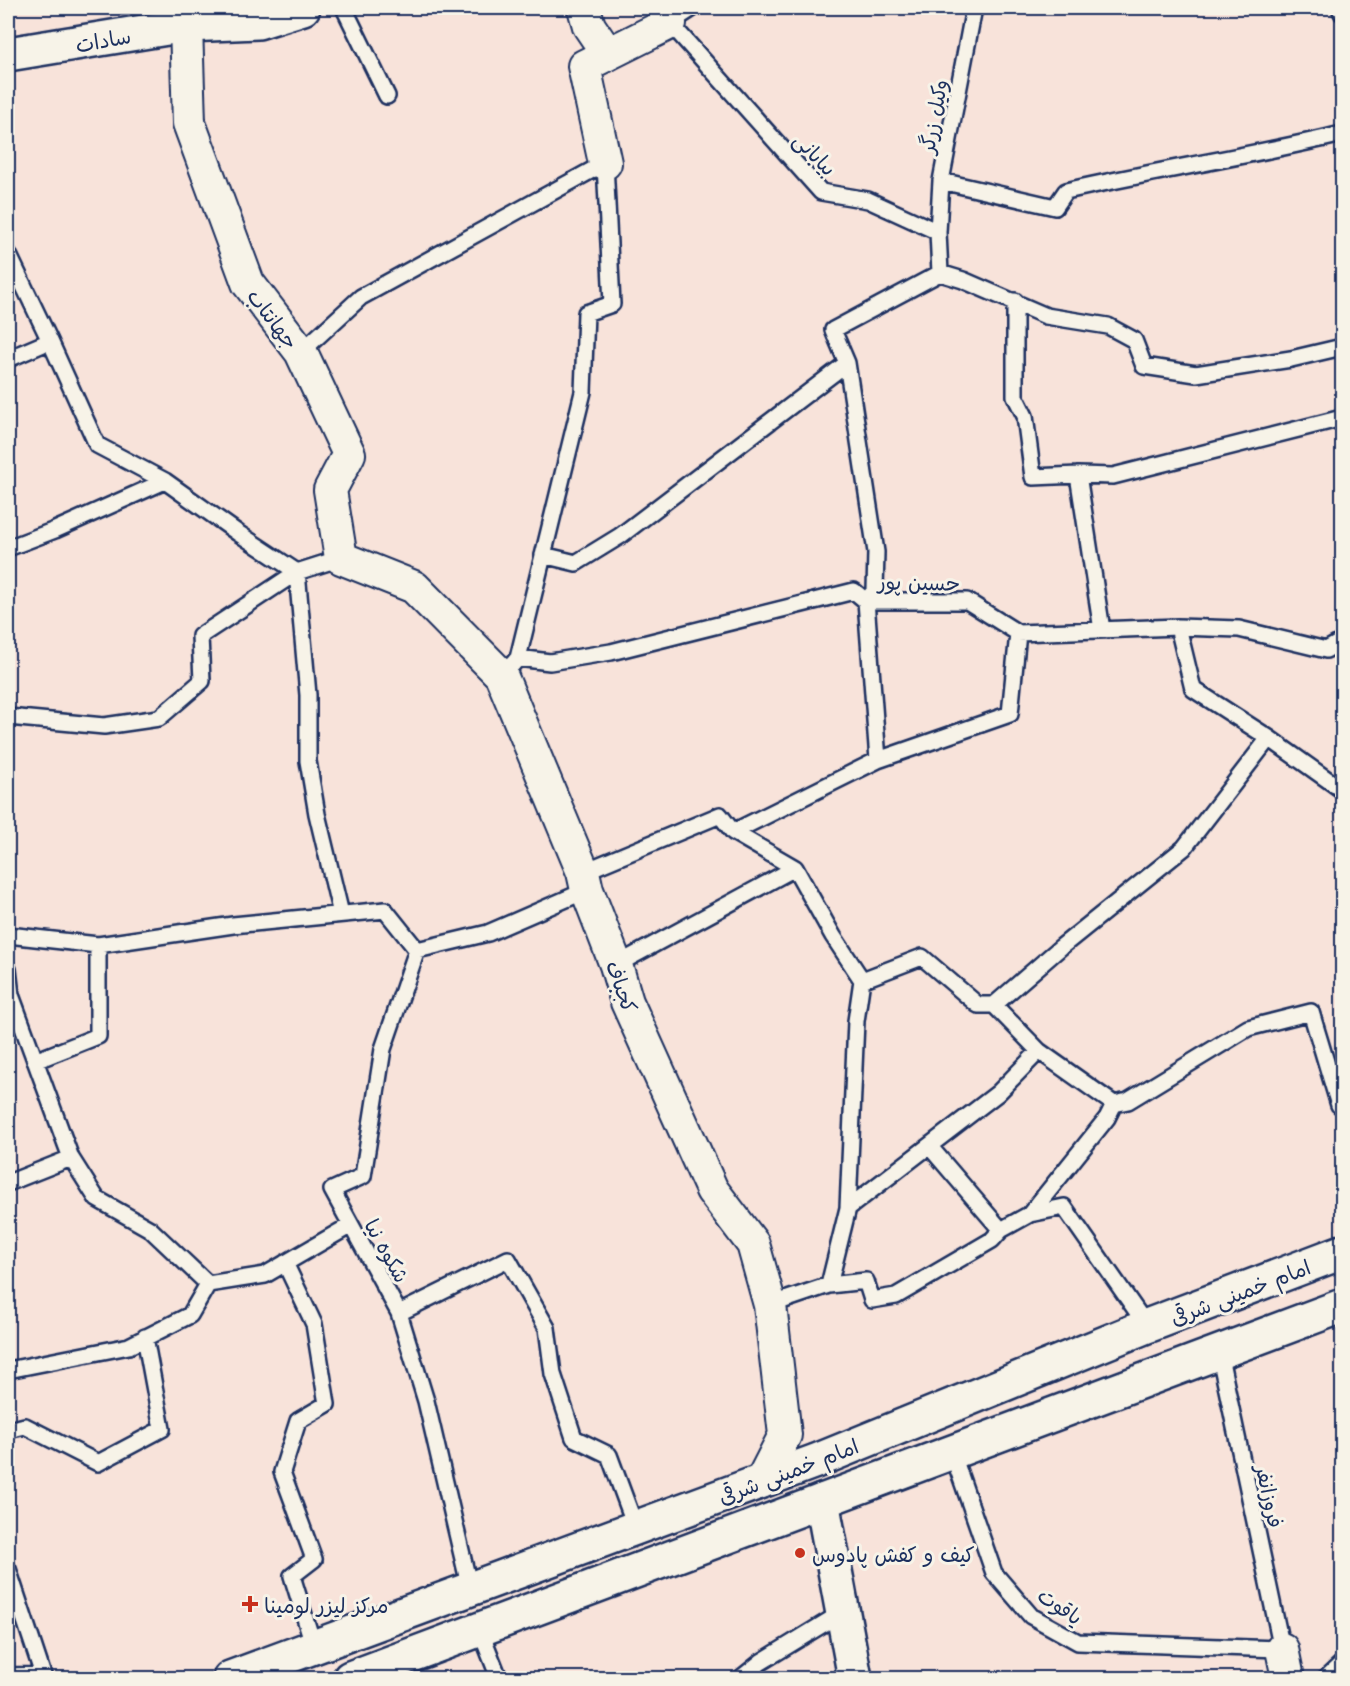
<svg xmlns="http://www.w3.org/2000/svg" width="1350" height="1686" viewBox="0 0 1350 1686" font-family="'Playpen Sans','Playpen Sans Arabic',sans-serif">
  <rect width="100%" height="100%" fill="#f8e3da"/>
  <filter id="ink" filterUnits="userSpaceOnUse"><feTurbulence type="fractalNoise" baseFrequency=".0167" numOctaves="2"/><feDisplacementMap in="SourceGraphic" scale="12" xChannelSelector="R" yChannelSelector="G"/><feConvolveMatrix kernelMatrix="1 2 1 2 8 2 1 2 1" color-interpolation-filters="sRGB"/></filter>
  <g filter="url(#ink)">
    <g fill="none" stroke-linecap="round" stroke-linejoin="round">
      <defs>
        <path id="service" d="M344,8L387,96
          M693,8L670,23L821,192L868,200L938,232L940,273
          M1340,8L1342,13
          M941,181L1055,207L1066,191C1158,170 1251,156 1342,134
          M938,232L941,181L974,8
          M8,253L50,341L97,445L165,481L238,533L297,572
          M1015,301V396L1025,416L1033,477L1078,475L1113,476L1342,418
          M301,352L361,297L605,163L612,304L586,313L583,392L518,658
          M8,359L50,341
          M847,363L833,330L940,273L963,280L1046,316L1108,326L1134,340L1144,366L1196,374L1291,359L1342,347
          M1078,475L1102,630
          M8,548L55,530L165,481
          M543,555L576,563L620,536L847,363L876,552L875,590L866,601L878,760
          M297,572L308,695V761L317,814L341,914
          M1178,627L1193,689L1269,738
          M512,665L518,658L550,662L611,652L854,591L866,601H967L1018,633L1178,627L1239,629L1326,650L1342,641
          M8,717L104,726L159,718L202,681L200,636L297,572L341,558
          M1342,790L1269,738L1184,848L1061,947L994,1005L1039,1051L1114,1104L1128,1101L1248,1028L1311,1012L1339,1105L1342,1104
          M733,832L795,868L833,936L862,980L856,1021L848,1208L829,1285
          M583,872L720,815L733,832L878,760L1010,714L1018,633
          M8,935L98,945L233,925L385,910L417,950L488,933L587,890
          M417,950L383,1049L363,1176L332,1190L399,1313L426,1401L470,1589
          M616,965L795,868
          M8,969L11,995L71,1158L8,1183
          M862,980L922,957L978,1005H994
          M35,1061L98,1036V945
          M930,1147L1001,1230L1030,1214L1107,1118L1114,1104
          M848,1208L998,1093L1039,1051
          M1030,1214L1064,1207L1147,1326
          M285,1263L314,1324L327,1404L298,1421L282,1472L314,1559L292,1576L314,1647
          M208,1284L265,1275L351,1225
          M770,1305L829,1285L866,1281L872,1300L896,1296L992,1240L1001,1230
          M399,1313L508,1259L547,1328L553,1374L574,1438L609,1455L636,1528
          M8,1370L129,1346L190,1315L208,1284L150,1229L97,1199L71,1158
          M8,1430L25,1426L98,1463L162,1429L145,1337
          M952,1452L994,1573L1031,1616L1078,1642L1282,1649L1219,1352
          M8,1569L44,1678
          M480,1630L499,1678
          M8,1676L43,1675
          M741,1678L761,1662L843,1612
          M1326,1678L1342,1663"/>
        <path id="minor" d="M584,8L589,26L608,54
          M186,25L189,123L248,283L301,352L349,454L330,490L341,558L414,587L501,675L583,872L587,890L616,965L627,1002L712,1190L753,1244L770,1305L785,1435L761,1482
          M605,163L584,66L670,23
          M1282,1649L1288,1678"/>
        <path id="tertiary" d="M8,54L186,25L258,22L303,8
          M822,1501L855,1678"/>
        <path id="secondary" d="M230,1678L816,1461L1147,1326L1342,1252
          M350,1678L1342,1306"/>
      </defs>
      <use href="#service" stroke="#1b2f5e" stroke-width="20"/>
      <use href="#minor" stroke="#1b2f5e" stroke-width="36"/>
      <use href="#tertiary" stroke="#1b2f5e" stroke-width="38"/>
      <use href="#secondary" stroke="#1b2f5e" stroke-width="38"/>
      <use href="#service" stroke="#f7f3e8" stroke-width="15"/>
      <use href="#minor" stroke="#f7f3e8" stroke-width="32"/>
      <use href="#tertiary" stroke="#f7f3e8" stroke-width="33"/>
      <use href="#secondary" stroke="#f7f3e8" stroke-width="33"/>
    </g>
  </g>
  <g fill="#c8321e" stroke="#f7f3e8" stroke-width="2">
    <circle cx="800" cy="1553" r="6"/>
    <path d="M247 1595h6v6h6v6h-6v6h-6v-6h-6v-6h6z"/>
  </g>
  <g text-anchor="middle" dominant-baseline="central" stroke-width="6" stroke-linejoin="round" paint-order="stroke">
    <g font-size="21" fill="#1b2f5e" stroke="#f7f3e8">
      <text transform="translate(103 39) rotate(-10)">سادات</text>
      <text transform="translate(932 116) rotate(-79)">وکیل زرگر</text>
      <text transform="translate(816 153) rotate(46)">بیابانی</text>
      <text transform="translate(274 318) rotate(53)">جهانتاب</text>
      <text transform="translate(919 581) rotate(1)">حسین پور</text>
      <text transform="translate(623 986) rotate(70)">کجباف</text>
      <text transform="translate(388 1250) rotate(61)">شکوه نیا</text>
      <text transform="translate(1240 1291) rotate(-21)">امام خمینی شرقی</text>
      <text transform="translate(788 1470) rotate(-21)">امام خمینی شرقی</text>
      <text transform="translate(1271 1496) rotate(78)">فروزانفر</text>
      <text transform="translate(1061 1605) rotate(34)">یاقوت</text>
    </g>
    <g font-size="21" fill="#1b2f5e" stroke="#f7f3e8" text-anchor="start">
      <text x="812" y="1553">کیف و کفش پادوس</text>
      <text x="264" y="1604">مرکز لیزر لومینا</text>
    </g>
  </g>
  <rect width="1350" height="1686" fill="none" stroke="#f7f3e8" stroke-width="30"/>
  <rect x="15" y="15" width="1320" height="1656" fill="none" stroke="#1b2f5e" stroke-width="2" filter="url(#ink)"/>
</svg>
